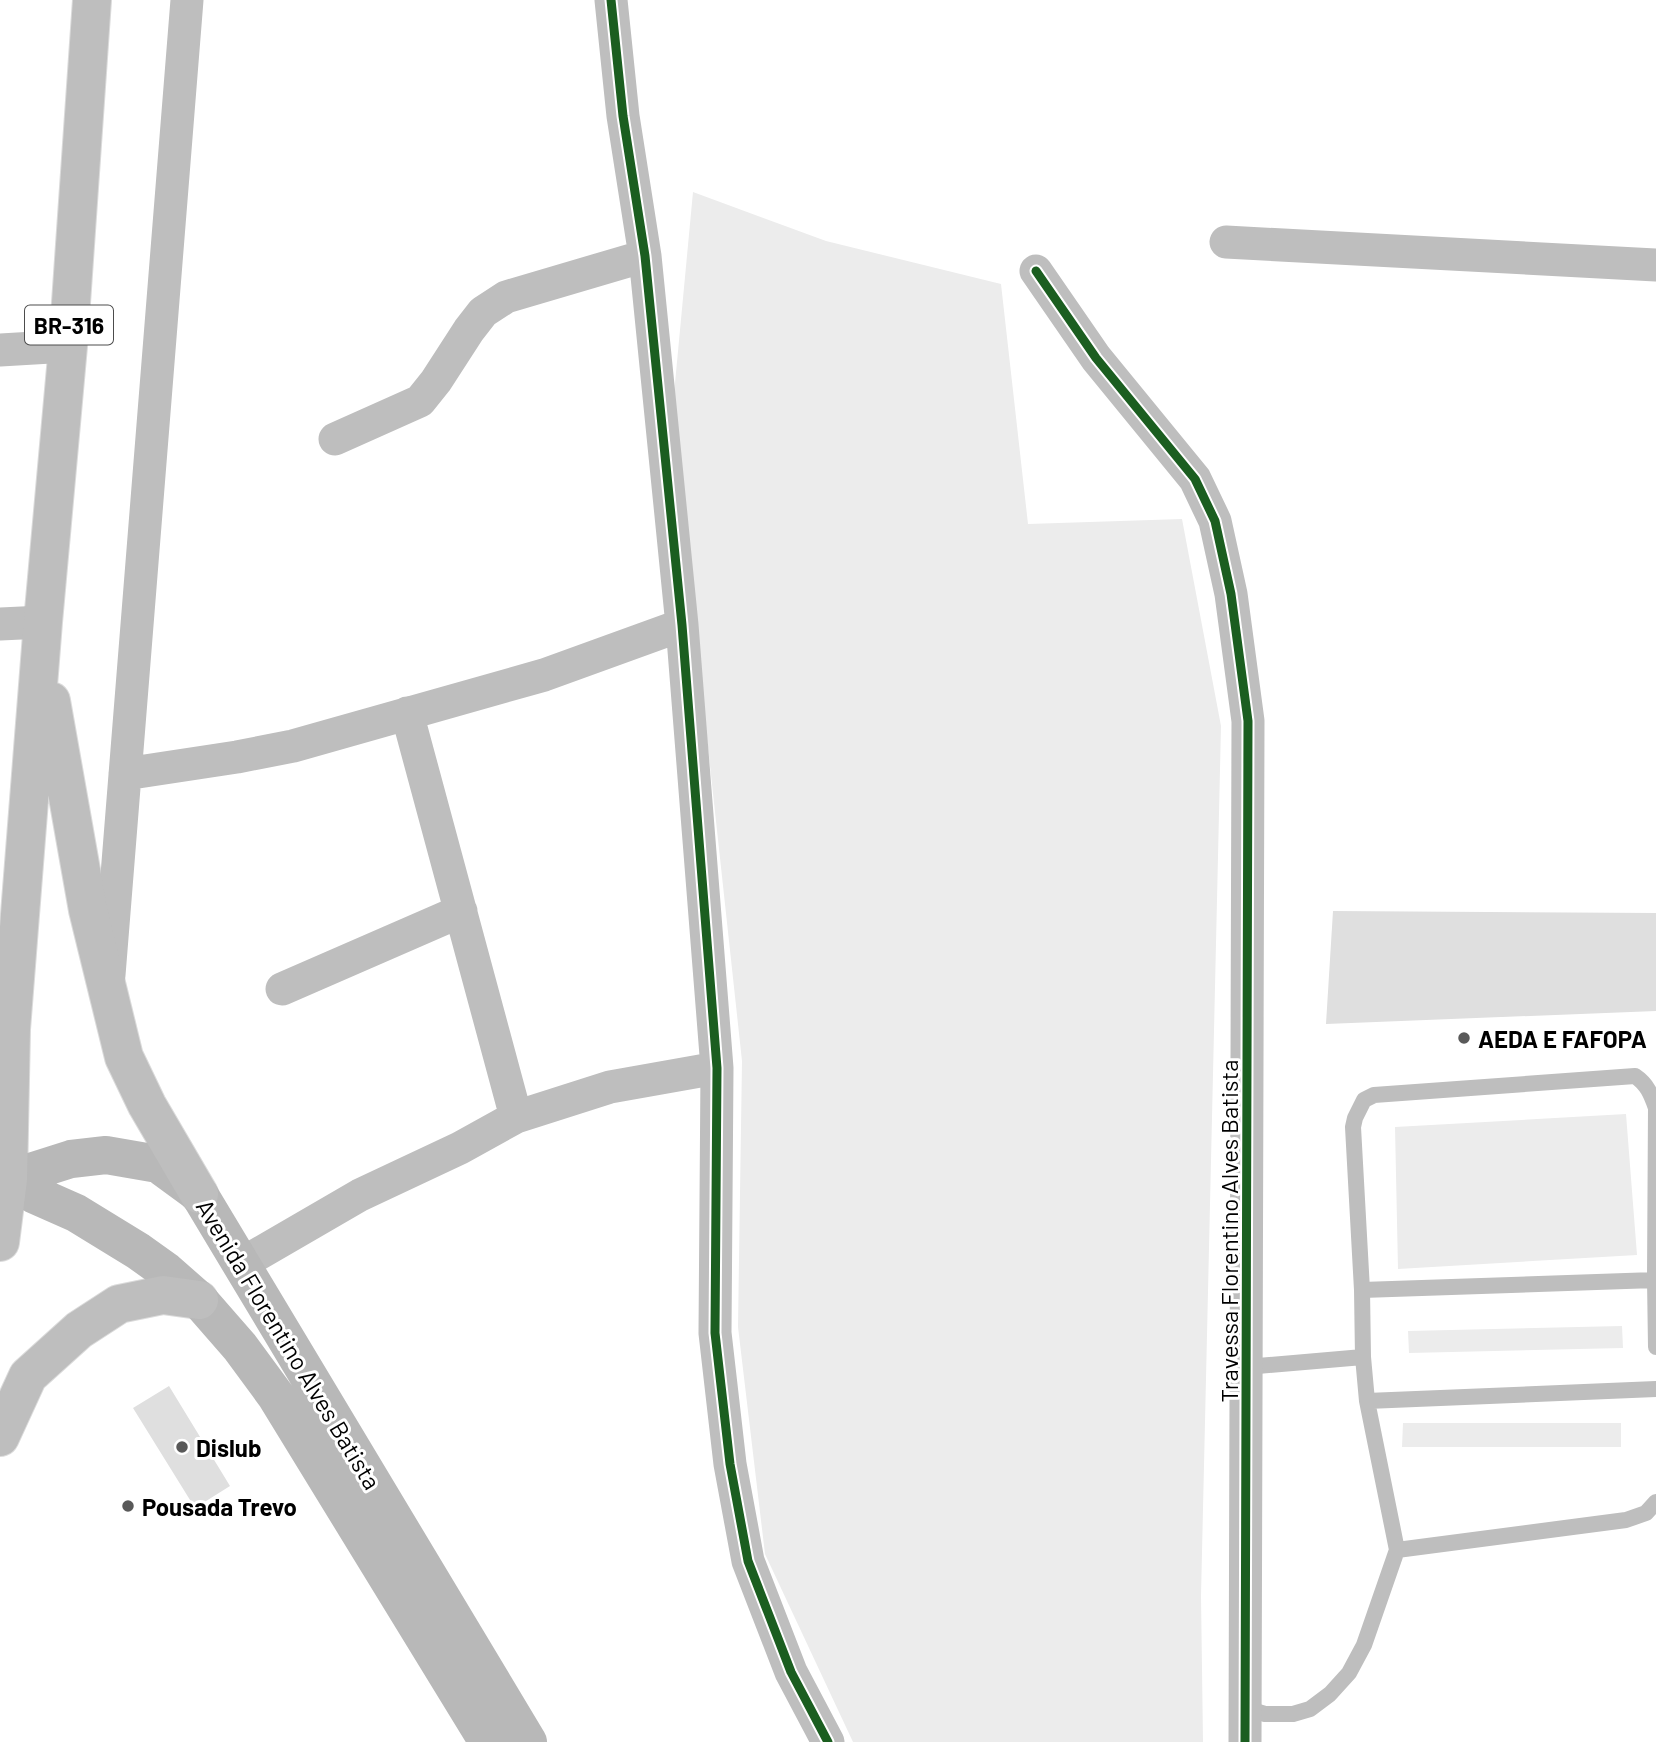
<svg xmlns="http://www.w3.org/2000/svg" width="1656" height="1742" viewBox="0 0 1656 1742" font-family="Barlow,sans-serif">
  <rect width="100%" height="100%" fill="#fff"/>
  <path fill="#ececec" d="M693,192L826,241L1001,284L1028,524L1182,519L1221,726L1201,1596L1203,1742H853L765,1554L738,1327L742,1061L672,415Z
    M1626,1114L1637,1255L1398,1269L1395,1127Z
    M1622,1326L1623,1348L1409,1353L1408,1331Z
    M1403,1423H1621V1447H1402Z"/>
  <path fill="#dfdfdf" d="M1333,911L1656,913V1011L1326,1024Z
    M169,1386L230,1486L195,1508L133,1408Z"/>
  <g fill="none" stroke-linecap="round" stroke-linejoin="round">
    <defs>
      <path id="trunk" d="M51,701L88,910L124,1057L147,1105L199,1194
        M0,1242L8,1179L11,1029L43,622L68,346L92,0
        M0,1437L28,1376L79,1330L119,1304L163,1295L199,1300"/>
    </defs>
    <use href="#trunk" stroke="#dbdbdb" stroke-width="40"/>
    <path stroke="#bebebe" stroke-width="16" d="M1362,1290L1655,1280
      M1246,1367L1363,1357
      M1367,1401L1656,1389
      M1397,1550L1626,1520L1646,1513L1656,1502
      M1245,1708L1265,1714H1293L1310,1709L1330,1694L1349,1673L1364,1645L1397,1550L1367,1401L1363,1357L1362,1290L1353,1127L1355,1118L1364,1100L1374,1095L1635,1076C1647,1084 1651,1094 1656,1108L1655,1280L1656,1347"/>
    <path stroke="#bebebe" stroke-width="33" d="M611,0L623,116L645,256L682,625L717,1068L715,1333L730,1464L748,1561L791,1672L828,1742
      M1226,242L1656,265
      M1036,271L1096,358L1195,479L1215,521L1231,594L1248,721L1245,1742
      M0,350L68,346
      M335,439L420,401L436,381L469,330L483,312L506,297L645,256
      M0,624L43,622
      M407,713L516,1117
      M125,774L237,757L293,746L544,675L682,625
      M109,975L187,0
      M282,989L461,911
      M241,1264L360,1195L460,1148L516,1117L610,1087L717,1068"/>
    <path stroke="#b8b8b8" stroke-width="38" d="M8,1179L71,1159L106,1155L158,1164L199,1194L528,1742
      M8,1179L33,1194L76,1213L138,1251L166,1271L199,1300L240,1347L276,1396L488,1742"/>
    <use href="#trunk" stroke="#bebebe" stroke-width="38"/>
    <defs>
      <path id="cycleway" d="M611,0L623,116L645,256L682,625L717,1068L715,1333L730,1464L748,1561L791,1672L828,1742
        M1036,271L1096,358L1195,479L1215,521L1231,594L1248,721L1245,1742"/>
    </defs>
    <use href="#cycleway" stroke="#fff" stroke-width="13"/>
    <use href="#cycleway" stroke="#1b5e20" stroke-width="9"/>
  </g>
  <g fill="#595959" stroke="#fff" stroke-width="2.5">
    <circle cx="1464" cy="1038" r="7"/>
    <circle cx="182" cy="1447" r="7"/>
    <circle cx="128" cy="1506" r="7"/>
  </g>
  <g text-anchor="middle" dominant-baseline="central" stroke-width="6" stroke-linejoin="round" paint-order="stroke">
    <rect fill="#fff" stroke="#4c4c4c" stroke-width="2" x="25" y="305.5" width="88" height="39" rx="5"/>
    <g font-size="23" font-weight="bold" fill="#000">
      <text x="69" y="325">BR-316</text>
    </g>
    <g font-size="24" font-weight="bold" fill="#000" stroke="#fff" text-anchor="start">
      <text x="1478" y="1038">AEDA E FAFOPA</text>
      <text x="196" y="1447">Dislub</text>
      <text x="142" y="1506">Pousada Trevo</text>
    </g>
    <g font-size="24" fill="#000" stroke="#fff">
      <text transform="translate(1228 1231) rotate(-90)">Travessa Florentino Alves Batista</text>
      <text transform="translate(289 1344) rotate(59)">Avenida Florentino Alves Batista</text>
    </g>
  </g>
</svg>
